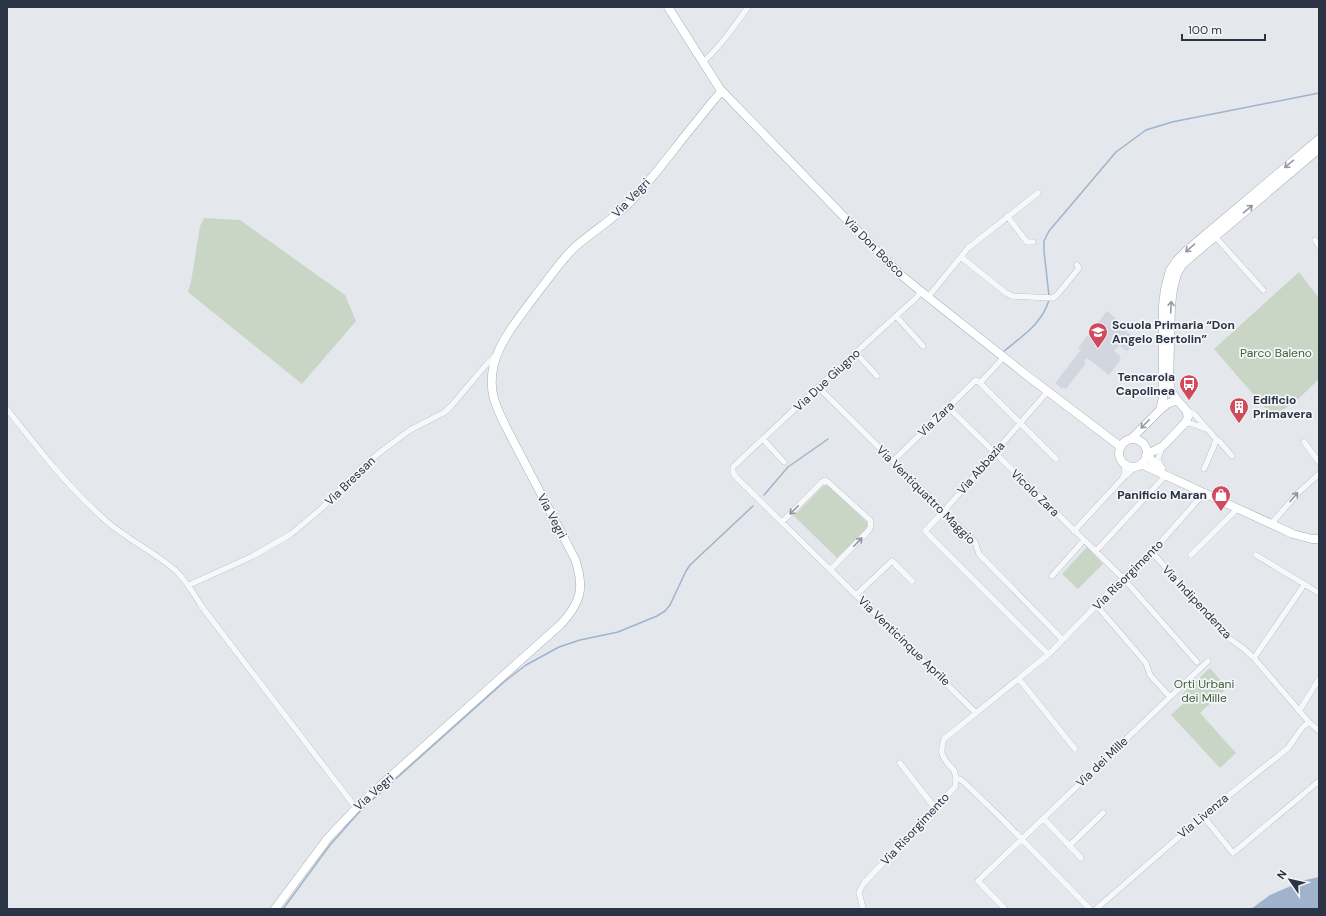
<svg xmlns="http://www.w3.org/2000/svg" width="1326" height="916" viewBox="0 0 1326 916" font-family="'DM Sans',sans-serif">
  <rect width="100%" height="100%" fill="#e4e7ec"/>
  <path fill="#d2d6de" d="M1107,311L1117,319L1115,322L1136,339L1133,343L1134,344L1127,351L1119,345L1114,351L1120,356L1119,357L1121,359L1109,375L1087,358L1084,361L1086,363L1066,389L1063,387L1062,389L1055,383L1081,350L1078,348Z"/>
  <path fill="#c9d6c5" d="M204,218L240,220L345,295L356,321L302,384L188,292L191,282L200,226Z
    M1299,272L1319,298V379L1294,403L1272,416L1214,349Z
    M828,485L867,522L868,528L837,558L794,516L823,486Z
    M1087,547L1103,564L1078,589L1062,574Z
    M1210,668L1227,688L1200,713L1236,753L1220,768L1171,715L1187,700L1182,694Z"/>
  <path fill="#9fb4cc" d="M1319,877V909H1251L1270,895L1305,880Z"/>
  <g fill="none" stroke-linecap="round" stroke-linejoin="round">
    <path stroke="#9fb4cc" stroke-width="1.5" d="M1049,296L1044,251V241L1049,231L1116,152L1146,130L1172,122L1319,93
      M1003,352C1022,336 1042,324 1049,300
      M764,495L788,467L828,439
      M283,909L330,845L361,810L504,682L526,665L559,647L580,640L618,632L657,616L665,611L670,605L686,571L690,565L753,506"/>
    <defs>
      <path id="street" d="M703,62C721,46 734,26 748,7
        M1007,216L1027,242H1033
        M1213,234L1263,290
        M1315,240L1319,246
        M961,257L1006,293L1012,296L1053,298L1057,295L1079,268L1077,265
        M921,291L917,297L896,316L818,387L733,467V473L736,477L743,484L976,713
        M928,297L968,248L1038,193
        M896,316L923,346
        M856,353L877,376
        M980,383L1056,459
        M818,387L975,542L979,554L1063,640
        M1048,391L944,511L925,531L1048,654
        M948,407L1123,578L1197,662
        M7,409C37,447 67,486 104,519C126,539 153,551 175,570C187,581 194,594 202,607L356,808
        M1186,410L1195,415L1216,439L1214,446L1204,469
        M1185,423L1193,424L1206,429
        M763,439L784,462
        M1216,439L1220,442L1232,456
        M1304,442L1319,462
        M893,461L976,380L980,383L1004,357
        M1161,467L1158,459L1162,447
        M1123,477L1125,472L1124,463
        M782,522L822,482L825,480L828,482L870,520L871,525L869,530L830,570
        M1272,523L1299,492L1319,474
        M1074,531L1123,478L1137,466
        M1096,551L1166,475
        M1152,552L1226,636L1243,648L1254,658L1309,722L1319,731
        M1191,555L1238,508
        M1256,555L1319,593
        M1052,576L1084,540
        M189,585L253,556L291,534L322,508L361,468L379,453L410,430L445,412L452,405L485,366L495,356
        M856,595L892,561L912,581
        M1254,658L1304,585
        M1019,679L1075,749
        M1170,697L1208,661
        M1299,711L1319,679
        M900,763L935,808
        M956,779H960L966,784L1004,821L1090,909
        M1203,816L1233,853L1319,781
        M1044,819L1081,858
        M1069,846L1103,813
        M863,909L859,892L864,883L955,787C956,782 957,778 955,774C955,770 952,768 950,766C941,756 940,751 944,739L1050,653L1123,578L1152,552L1205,492
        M1005,909L978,881L1170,697L1150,675L1146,663L1097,606
        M1096,909L1203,816L1288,748L1302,728L1309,722"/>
      <path id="secondary" d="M668,7L720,89L883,257L901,275L928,297L1025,374L1121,447
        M1160,410L1163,398V305L1165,289L1170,270L1177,260L1186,251L1319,139
        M1131,439L1160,410L1167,404L1177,400
        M1119 453a14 14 0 1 1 28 0a14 14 0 1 1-28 0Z
        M1141,464L1293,534L1312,539H1319
        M1161,468L1146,455L1163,446L1185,423L1188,417L1186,410L1177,400L1171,391L1169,380L1171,305L1173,289L1177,274L1182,265L1191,257L1319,149
        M275,909L328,838L362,802L560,625C581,603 585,588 575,559L507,429C502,419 497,409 494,399C483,358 513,326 535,296C548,280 560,261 575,247C593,231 615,218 631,201C655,176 675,147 697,121C705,111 713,100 722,91"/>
    </defs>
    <use href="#street" stroke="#a9aeb7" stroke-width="6"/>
    <use href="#secondary" stroke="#a9aeb7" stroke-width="9"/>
    <use href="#street" stroke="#f7f8fa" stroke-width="5.5"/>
    <use href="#secondary" stroke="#fff" stroke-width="8"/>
  </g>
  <defs><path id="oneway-shaft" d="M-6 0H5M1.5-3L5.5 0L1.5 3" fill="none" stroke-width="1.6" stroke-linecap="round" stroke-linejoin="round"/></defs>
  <g stroke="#959aa2">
    <use href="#oneway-shaft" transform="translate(1289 164) rotate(140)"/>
    <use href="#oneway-shaft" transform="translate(1248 209) rotate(-40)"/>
    <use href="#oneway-shaft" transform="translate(1190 248) rotate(139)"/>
    <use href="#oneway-shaft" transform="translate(1171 307) rotate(-87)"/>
    <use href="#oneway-shaft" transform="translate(1145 424) rotate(135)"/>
  </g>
  <g stroke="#9196a0">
    <use href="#oneway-shaft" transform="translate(1294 497) rotate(-49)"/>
    <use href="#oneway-shaft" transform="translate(794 510) rotate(135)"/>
    <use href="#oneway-shaft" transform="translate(858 542) rotate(-46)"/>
  </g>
  <defs>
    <symbol id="school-pin" viewBox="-11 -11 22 30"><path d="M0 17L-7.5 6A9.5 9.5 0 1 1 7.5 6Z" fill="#d1495b" stroke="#f4f6f9"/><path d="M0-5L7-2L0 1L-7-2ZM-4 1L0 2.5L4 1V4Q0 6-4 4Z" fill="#fff"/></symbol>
    <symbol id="bus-pin" viewBox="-11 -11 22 30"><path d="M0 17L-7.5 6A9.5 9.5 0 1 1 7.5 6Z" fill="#d1495b" stroke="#f4f6f9"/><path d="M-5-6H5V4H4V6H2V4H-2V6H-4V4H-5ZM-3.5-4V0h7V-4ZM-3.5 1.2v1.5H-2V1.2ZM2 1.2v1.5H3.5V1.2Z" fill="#fff"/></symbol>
    <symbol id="building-pin" viewBox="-11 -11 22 30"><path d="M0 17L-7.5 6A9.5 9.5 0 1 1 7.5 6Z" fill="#d1495b" stroke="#f4f6f9"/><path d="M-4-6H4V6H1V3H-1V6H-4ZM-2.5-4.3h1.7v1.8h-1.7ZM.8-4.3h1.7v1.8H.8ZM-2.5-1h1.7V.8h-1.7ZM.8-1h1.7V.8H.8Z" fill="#fff"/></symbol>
    <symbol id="shop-pin" viewBox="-11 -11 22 30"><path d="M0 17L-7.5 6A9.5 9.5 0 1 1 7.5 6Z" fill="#d1495b" stroke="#f4f6f9"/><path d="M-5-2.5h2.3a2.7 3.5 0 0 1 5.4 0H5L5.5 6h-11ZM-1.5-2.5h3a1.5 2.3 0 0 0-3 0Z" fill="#fff"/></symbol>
  </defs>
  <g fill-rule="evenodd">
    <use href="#school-pin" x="1087" y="321" width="22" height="30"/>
    <use href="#bus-pin" x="1178" y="373" width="22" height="30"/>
    <use href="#building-pin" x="1228" y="396" width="22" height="30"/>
    <use href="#shop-pin" x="1210" y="484" width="22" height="30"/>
  </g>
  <g text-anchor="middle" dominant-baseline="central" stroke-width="3.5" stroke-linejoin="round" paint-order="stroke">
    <g font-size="12" fill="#2b3445" stroke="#f4f6f9">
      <text transform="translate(631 198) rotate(-46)">Via Vegri</text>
      <text transform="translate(874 247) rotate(45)">Via Don Bosco</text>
      <text transform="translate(827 380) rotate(-43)">Via Due Giugno</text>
      <text transform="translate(936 419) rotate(-44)">Via Zara</text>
      <text transform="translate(981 468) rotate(-49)">Via Abbazia</text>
      <text transform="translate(350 481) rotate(-44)">Via Bressan</text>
      <text transform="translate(1035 493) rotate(44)">Vicolo Zara</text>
      <text transform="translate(926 495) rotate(45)">Via Ventiquattro Maggio</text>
      <text transform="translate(552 516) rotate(62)">Via Vegri</text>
      <text transform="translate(1128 575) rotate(-45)">Via Risorgimento</text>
      <text transform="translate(1197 602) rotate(47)">Via Indipendenza</text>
      <text transform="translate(904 641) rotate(44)">Via Venticinque Aprile</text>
      <text transform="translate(1102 762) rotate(-44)">Via dei Mille</text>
      <text transform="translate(374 792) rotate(-42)">Via Vegri</text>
      <text transform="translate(1203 816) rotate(-40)">Via Livenza</text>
      <text transform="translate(915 829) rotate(-47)">Via Risorgimento</text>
    </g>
    <g font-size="12" font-weight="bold" fill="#2b3445" stroke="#f4f6f9" text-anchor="start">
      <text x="1112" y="325">Scuola Primaria “Don<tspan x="1112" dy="14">Angelo Bertolin”</tspan></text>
      <text x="1175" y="377" text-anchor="end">Tencarola<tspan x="1175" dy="14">Capolinea</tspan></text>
      <text x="1253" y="400">Edificio<tspan x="1253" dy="14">Primavera</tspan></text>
      <text x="1207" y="495" text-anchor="end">Panificio Maran</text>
    </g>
    <g font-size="12" fill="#3f6138" stroke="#f4f6f9">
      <text x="1276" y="353">Parco Baleno</text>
      <text x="1204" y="684">Orti Urbani<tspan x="1204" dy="14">dei Mille</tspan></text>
    </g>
  </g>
  <rect width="1326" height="916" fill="none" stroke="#2b3445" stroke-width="16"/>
  <g transform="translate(1290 880) rotate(304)" stroke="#f4f6f9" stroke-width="3" paint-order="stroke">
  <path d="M0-3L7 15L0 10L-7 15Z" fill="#2b3445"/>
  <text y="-6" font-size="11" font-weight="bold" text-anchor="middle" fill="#2b3445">N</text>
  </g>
  <path d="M1182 34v6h83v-6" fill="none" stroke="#2b3445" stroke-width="2"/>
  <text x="1188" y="34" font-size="12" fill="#2b3445" stroke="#f4f6f9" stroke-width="3" paint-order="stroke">100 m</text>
</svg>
